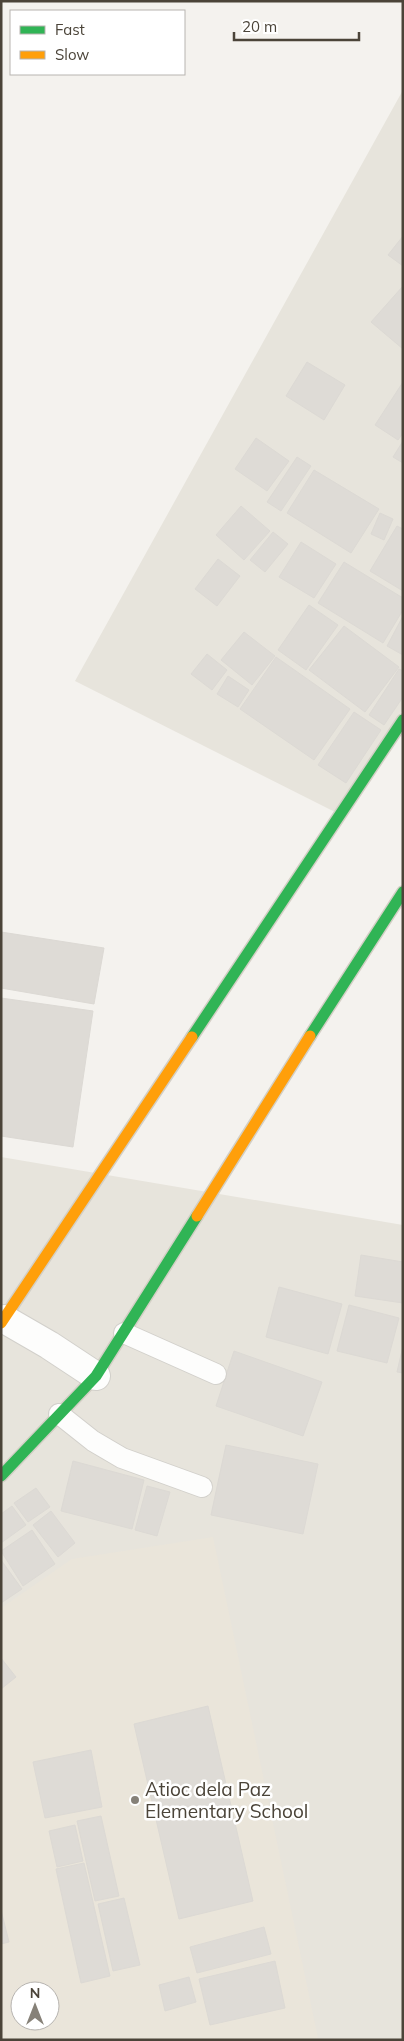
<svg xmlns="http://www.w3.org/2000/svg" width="404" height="2041" viewBox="0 0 404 2041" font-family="Mulish,sans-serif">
  <rect width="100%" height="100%" fill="#f4f2ee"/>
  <path fill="#e7e4dc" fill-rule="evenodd" d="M403,90V710L335,812L75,681Z
    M1,1157L403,1225V2040H1ZM20,1991H50V2021H20Z"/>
  <path fill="#eae5da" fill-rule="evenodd" d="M213,1537L318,2038L312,2040H1V1608L72,1559ZM20,1991H50V2021H20Z"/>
  <path fill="#dedbd6" stroke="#dcd9d4" d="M403,236V266L388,255Z
    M403,286V349L371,322Z
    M307,362L345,385L324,420L286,396Z
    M403,382V433L398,440L375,425Z
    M256,438L289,461L267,491L235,469Z
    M403,441V463L393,457Z
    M297,457L311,466L281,511L267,502Z
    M314,470L379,509L351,553L287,513Z
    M241,506L270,531L244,560L216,535Z
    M380,513L393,519L384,540L371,534Z
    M397,526L403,529V591L370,571Z
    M273,532L288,544L265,572L250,560Z
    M301,542L336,564L314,598L279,577Z
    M218,559L240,576L217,606L195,589Z
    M344,562L403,598V610L383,643L318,603Z
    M309,605L338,625L306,670L278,650Z
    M403,616V655L387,646Z
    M344,626L399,667L365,712L309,670Z
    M244,632L275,656L252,685L221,660Z
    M207,654L227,670L212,690L191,674Z
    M276,657L350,709L314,760L240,709Z
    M399,669L403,671V697L384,725L369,715Z
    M228,676L249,690L238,707L217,694Z
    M354,712L381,730L346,783L318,765Z
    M1,932L104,948L94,1004L1,988Z
    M1,998L93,1011L73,1147L1,1136Z
    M361,1255L403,1262V1303L355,1296Z
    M279,1287L342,1304L328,1354L266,1337Z
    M349,1305L399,1318L387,1363L337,1351Z
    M403,1346V1373L397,1372Z
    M234,1351L322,1382L303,1436L216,1406Z
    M226,1445L318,1464L303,1534L211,1515Z
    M73,1461L144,1480L132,1529L61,1511Z
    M147,1486L170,1492L157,1536L135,1530Z
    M36,1488L50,1507L28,1522L14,1503Z
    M12,1506L26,1525L1,1543V1514Z
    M51,1511L75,1543L58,1557L33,1525Z
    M32,1530L55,1564L23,1586L1,1551Z
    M1,1560L22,1589L1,1603Z
    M1,1658L16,1677L1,1689Z
    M208,1706L253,1901L179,1919L134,1724Z
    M91,1750L102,1807L45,1818L33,1762Z
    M101,1816L119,1896L95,1901L77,1821Z
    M75,1825L83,1861L57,1867L49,1831Z
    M84,1863L110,1976L81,1983L56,1869Z
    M124,1898L140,1965L113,1971L98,1904Z
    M1,1910L9,1942L1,1944Z
    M264,1927L271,1954L197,1973L190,1947Z
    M275,1961L285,2008L210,2025L199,1979Z
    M189,1977L196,2002L165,2011L159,1985Z"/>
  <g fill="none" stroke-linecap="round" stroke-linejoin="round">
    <defs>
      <path id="lane" d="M124,1333L216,1374
        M59,1414L93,1441L122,1458L202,1487"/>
      <path id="street" d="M4,1319L49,1345L96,1376"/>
      <path id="fast" d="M310,1036L403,892
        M192,1037L403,720
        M1,1476L96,1376L197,1216"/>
      <path id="slow" d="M197,1216L310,1036
        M1,1323L192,1037"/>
    </defs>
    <use href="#lane" stroke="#d2d0cb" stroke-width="22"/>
    <use href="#street" stroke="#d2d0cb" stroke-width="30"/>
    <use href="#fast" stroke="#d3cfc5" stroke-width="14"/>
    <use href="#slow" stroke="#d3cfc5" stroke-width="14"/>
    <use href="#lane" stroke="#fdfdfc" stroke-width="20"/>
    <use href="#street" stroke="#fdfdfc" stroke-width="28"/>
    <use href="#fast" stroke="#30b455" stroke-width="11"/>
    <use href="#slow" stroke="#ff9f0a" stroke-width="11"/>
  </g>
  <circle fill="#868178" stroke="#fff" stroke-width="2" cx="135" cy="1800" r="5"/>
  <g text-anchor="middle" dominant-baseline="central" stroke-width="5" stroke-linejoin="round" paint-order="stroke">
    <g font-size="19" fill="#4b4439" stroke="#fff" text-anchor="start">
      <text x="145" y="1789">Atioc dela Paz<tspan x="145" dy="22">Elementary School</tspan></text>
    </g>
  </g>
  <rect width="404" height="2041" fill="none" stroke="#4b4439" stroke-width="5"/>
  <rect x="10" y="10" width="175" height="65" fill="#ffffff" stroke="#b7b4b0"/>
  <rect x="20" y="26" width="25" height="8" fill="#30b455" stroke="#b7b4b0"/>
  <text x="55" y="35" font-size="15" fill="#4b4439">Fast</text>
  <rect x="20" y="51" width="25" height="8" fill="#ff9f0a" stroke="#b7b4b0"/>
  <text x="55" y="60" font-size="15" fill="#4b4439">Slow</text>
  <g transform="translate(35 2006)"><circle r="24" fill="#ffffff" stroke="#b7b4b0"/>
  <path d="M0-4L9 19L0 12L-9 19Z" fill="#868178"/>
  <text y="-8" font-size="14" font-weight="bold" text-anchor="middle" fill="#4b4439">N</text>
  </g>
  <path d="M234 32v8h125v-8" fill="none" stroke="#4b4439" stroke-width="2.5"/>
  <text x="242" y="32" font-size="15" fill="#4b4439" stroke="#ffffff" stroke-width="4" paint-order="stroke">20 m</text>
</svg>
